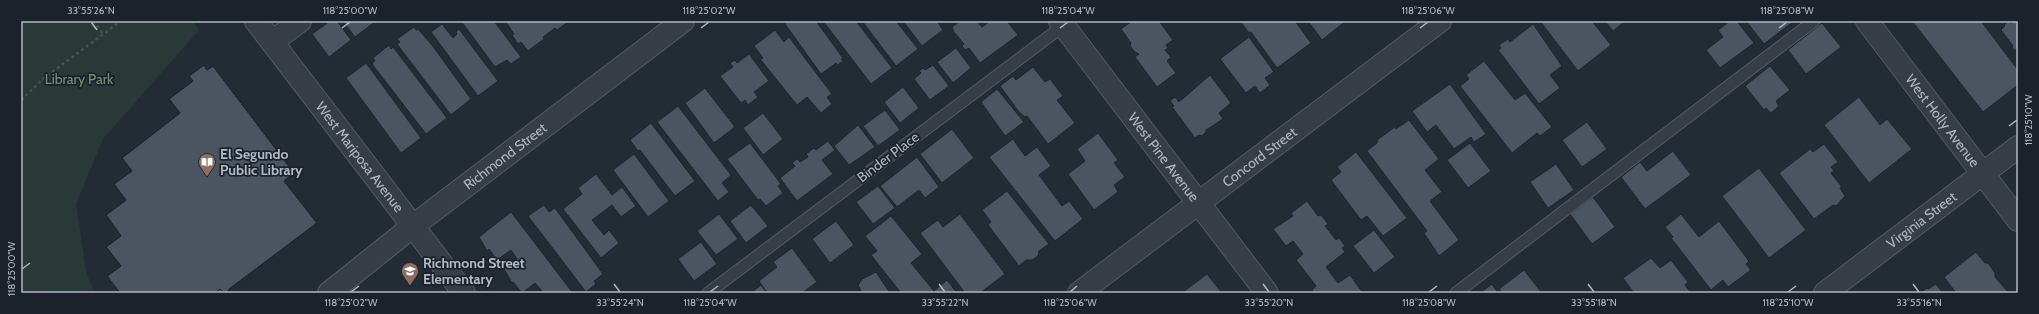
<svg xmlns="http://www.w3.org/2000/svg" width="2039" height="314" viewBox="0 0 2039 314" font-family="Cabin,sans-serif">
  <rect width="100%" height="100%" fill="#232b35"/>
  <path fill="#283938" d="M21,21H193L199,30L103,139L76,204L86,271L94,293H21Z"/>
  <path fill="#4b5561" stroke="#1d242d" d="M330,21H337L351,40L329,57L312,34Z
    M343,21H376L355,37Z
    M461,21H494L521,57L511,64L507,60L495,67Z
    M505,21H569L557,30L555,28L543,37L544,39L528,51L521,42L518,44L512,35L514,34Z
    M788,21H816L843,58L841,59L843,61L838,65L836,63L821,74L785,24Z
    M823,21H856L892,68L871,84Z
    M862,21H896L918,49L896,66Z
    M903,21H937L943,30L922,46Z
    M960,21H977L982,27L990,21H1007L1018,35L980,63L969,48L965,50L962,46L964,44L954,32L952,27Z
    M1132,21H1159L1173,40L1166,45L1168,48L1165,50L1171,57L1167,61L1176,73L1157,87L1135,57L1139,54L1135,52L1130,46L1131,43L1121,29Z
    M1240,21H1295L1311,43L1277,68L1251,32L1249,33Z
    M1308,21H1346L1322,40Z
    M1540,21H1592L1611,45L1578,71Z
    M1605,21H1625L1613,31Z
    M1730,21H1736L1740,25L1754,43L1720,68L1706,50L1723,37L1718,30Z
    M1746,21H1794L1764,44Z
    M1912,21H1981L2018,70V85L1983,112Z
    M2009,21L2010,23L2018,21V51L2016,49L2015,51L2012,47L2013,46L2001,30L2005,26L2004,25Z
    M1822,23L1841,47L1806,74L1788,50Z
    M442,24L453,38L457,34L456,32L459,29L498,81L478,96L431,32Z
    M1533,24L1562,66L1550,75L1560,88L1539,104L1498,50L1501,48L1499,45L1508,39L1510,42Z
    M414,27L416,30L418,29L432,45L471,99L451,115L397,44L400,42L397,39Z
    M775,30L784,42L789,37L832,94L827,97L832,104L821,113L807,97L797,105L760,59L763,58L754,46Z
    M1249,37L1274,72L1265,78L1270,85L1260,93L1255,86L1246,93L1220,59Z
    M389,45L391,49L393,47L447,118L426,134L372,64L375,61L373,58Z
    M956,48L971,68L953,83L937,62Z
    M749,54L769,81L754,92L758,97L748,105L745,100L741,103L720,76L733,67L730,63L735,60L737,63Z
    M1484,61L1515,100L1525,93L1552,127L1540,136L1537,133L1512,153L1460,86L1469,79L1466,75Z
    M366,63L421,138L401,153L346,78Z
    M204,65L207,70L213,66L294,173L284,181L317,223L228,290L230,293H224L220,289L215,293H120L107,276L121,266L106,247L121,236L106,215L126,200L114,184L132,171L122,158L180,113L169,99L193,81L189,76Z
    M204,65L207,70L213,66L294,173L284,181L317,223L228,290L230,293H120L107,276L121,266L106,247L121,236L106,215L126,200L114,184L132,171L122,158L180,113L169,99L193,81L189,76Z
    M933,65L949,86L930,100L914,79L921,73L919,71L923,68L925,70Z
    M1770,66L1790,90L1776,101L1779,106L1771,113L1766,108L1764,110L1745,86Z
    M1033,67L1045,82L1050,79L1063,96L1057,100L1075,123L1048,144L1027,116L1025,117L1019,112L1000,86L1013,76L1016,80Z
    M1210,75L1231,103L1219,113L1223,119L1206,130V132L1202,136L1199,135L1195,138L1172,107L1174,106L1170,101L1175,97L1179,102Z
    M1450,84L1486,134L1474,142L1471,137L1454,149L1436,125L1427,132L1412,111Z
    M903,87L919,108L900,123L884,102Z
    M705,88L735,127L714,143L685,103Z
    M997,89L1024,122L1005,136L981,102Z
    M1859,97L1880,125L1887,119L1912,149L1869,183L1824,125Z
    M678,106L731,175L722,183L729,192L718,201L657,122Z
    M885,110L900,130L878,146L863,126Z
    M763,113L783,139L763,155L743,128Z
    M1409,120L1439,159L1425,170L1442,192L1430,201L1459,240L1439,256L1424,233L1427,231L1367,151L1378,142L1377,140L1395,127L1396,129Z
    M1587,122L1607,149L1582,167L1562,140Z
    M651,123L695,181L675,196L640,150L638,151L630,140Z
    M858,125L875,147L849,165L834,146Z
    M952,129L974,158L942,183L920,154Z
    M1098,133L1118,160L1114,163L1125,177L1114,185L1118,192L1094,210L1068,174L1085,161L1077,149Z
    M1013,139L1025,156L1037,147L1051,166L1039,175L1062,206L1069,201L1083,219L1055,241L989,157Z
    M828,141L835,150L822,160L833,174L797,201L780,178L795,166L792,163L797,159L800,162L808,157L806,154L814,148L816,150Z
    M750,143L781,184L778,186L783,193L766,206L760,199L758,200L727,159Z
    M1470,143L1491,171L1468,188L1447,160Z
    M1824,144L1838,162L1831,167L1834,171L1831,173L1842,187L1840,188L1845,196L1836,206L1833,205L1814,219L1779,173L1810,149L1813,152Z
    M1673,151L1691,175L1645,209L1621,177L1640,162L1647,171Z
    M1356,152L1407,218L1383,236L1367,216L1361,220L1331,180L1341,172L1337,167Z
    M634,154L669,201L648,217L613,170Z
    M917,157L939,187L925,198L919,190L897,207L880,186Z
    M1556,164L1574,190L1548,208L1530,182Z
    M1759,168L1806,230L1769,258L1722,196Z
    M596,174L612,195L622,187L636,206L621,217L612,205L592,220L604,235L609,230L619,243L601,258L563,209L582,194L578,188Z
    M878,186L895,208L873,224L856,202Z
    M1007,191L1049,244L1039,251L1038,256L1032,260H1026L1019,266L988,225L991,222L982,210Z
    M1593,197L1615,227L1592,244L1570,214Z
    M1307,201L1318,216L1321,215L1328,224L1325,226L1336,240L1339,238L1345,246L1342,248L1345,252L1326,267L1338,283L1350,275L1363,293H1314L1312,290L1316,286L1296,260L1303,254L1293,241L1286,246L1273,229L1293,216L1291,213Z
    M544,205L549,212L555,208L603,274L594,281L596,284L586,292L528,216Z
    M751,205L768,226L746,243L730,221Z
    M511,212L573,293H539L542,291L535,283L522,293L513,282L512,283L504,269L517,259L511,250L497,260L489,249L487,251L479,237Z
    M719,214L738,239L716,255L697,231Z
    M960,214L1005,274L980,293H965L920,233L938,220L943,227Z
    M1681,214L1699,237L1719,221L1749,261L1746,264L1751,270L1728,287L1723,280L1711,290L1671,238L1673,237L1665,227Z
    M891,216L922,254L911,263L934,291L947,280L957,293H901L871,255L877,251L865,236Z
    M836,221L854,245L830,263L812,239Z
    M1374,230L1395,257L1374,273L1353,246Z
    M701,242L717,264L694,281L678,259Z
    M792,248L817,282L802,293H767L759,281L777,267L773,262Z
    M1976,252L1985,263H1988L1995,273V277L2009,293H1956L1944,277Z
    M1651,258L1660,268L1671,260L1688,282L1685,285L1691,293H1634L1623,278Z
    M1524,270L1542,293H1502L1499,289Z
    M876,272L890,293H853L856,290L858,293L861,291L858,285L862,279Z
    M1207,274L1222,293H1184L1183,292Z
    M1492,284L1498,293H1480Z
    M1936,284L1943,293H1920L1927,288L1928,289Z
    M761,285L767,293H751Z"/>
  <g fill="none" stroke-linecap="round" stroke-linejoin="round">
    <defs>
      <path id="service" d="M708,293L1067,23
        M1456,293L1814,21"/>
      <g id="minor">
        <path id="s1" d="M1060,21L1267,293"/>
        <path id="s2" d="M1867,21L2018,220"/>
        <path d="M272,42L300,21"/>
        <path id="s3" d="M329,293L413,226L683,21"/>
        <path id="s4" d="M1079,293L1440,21"/>
      </g>
      <g id="tertiary">
        <path id="s5" d="M256,21L464,293"/>
        <path id="s6" d="M1825,293L2018,147"/>
      </g>
    </defs>
    <use href="#service" stroke="#545b64" stroke-width="13"/>
    <use href="#minor" stroke="#545b64" stroke-width="24"/>
    <use href="#tertiary" stroke="#545b64" stroke-width="24"/>
    <path stroke="#445456" stroke-width="2.5" stroke-dasharray="3 3" stroke-linecap="butt" d="M93,21L103,34
      M21,100L44,78L121,21"/>
    <use href="#service" stroke="#363d46" stroke-width="11"/>
    <use href="#minor" stroke="#363d46" stroke-width="22"/>
    <use href="#tertiary" stroke="#363d46" stroke-width="22"/>
  </g>
  <path fill="none" stroke="#b1b8c2" stroke-width="1.5" d="M91,22L97,30M342,28L350,22M701,28L709,22M1060,28L1068,22M1420,28L1428,22M1779,28L1787,22M2009,126L2017,120M22,269L30,263M614,284L620,292M939,284L945,292M1263,284L1269,292M1588,284L1594,292M1913,284L1919,292M351,292L359,286M710,292L718,286M1070,292L1077,286M1429,292L1437,286M1788,292L1796,286"/>
  <defs>
    <symbol id="library-pin" viewBox="-11 -11 22 30"><path d="M0 17L-7.5 6A9.5 9.5 0 1 1 7.5 6Z" fill="#8d6e63" stroke="#1b222b"/><path d="M-6-4Q-3-5.5-.7-3.5V5Q-3 3-6 4ZM6-4Q3-5.5 .7-3.5V5Q3 3 6 4Z" fill="#fff"/></symbol>
    <symbol id="school-pin" viewBox="-11 -11 22 30"><path d="M0 17L-7.5 6A9.5 9.5 0 1 1 7.5 6Z" fill="#8d6e63" stroke="#1b222b"/><path d="M0-5L7-2L0 1L-7-2ZM-4 1L0 2.5L4 1V4Q0 6-4 4Z" fill="#fff"/></symbol>
  </defs>
  <g fill-rule="evenodd">
    <use href="#library-pin" x="197" y="152" width="20" height="27"/>
    <use href="#school-pin" x="400" y="261" width="20" height="27"/>
  </g>
  <g text-anchor="middle" dominant-baseline="central" stroke-width="3.5" stroke-linejoin="round" paint-order="stroke">
    <g font-size="14" fill="#729679" stroke="#1b222b">
      <text x="79" y="79">Library Park</text>
    </g>
    <g font-size="14" fill="#b1b8c2" stroke="#1b222b">
      <text stroke="none"><textPath href="#s2" startOffset="125">West Holly Avenue</textPath></text>
      <text stroke="none"><textPath href="#s3" startOffset="223">Richmond Street</textPath></text>
      <text stroke="none"><textPath href="#s5" startOffset="171">West Mariposa Avenue</textPath></text>
      <text transform="translate(888 157) rotate(-37)">Binder Place</text>
      <text stroke="none"><textPath href="#s1" startOffset="171">West Pine Avenue</textPath></text>
      <text stroke="none"><textPath href="#s4" startOffset="226">Concord Street</textPath></text>
      <text stroke="none"><textPath href="#s6" startOffset="121">Virginia Street</textPath></text>
    </g>
    <g font-size="14" font-weight="bold" fill="#b1b8c2" stroke="#1b222b" text-anchor="start">
      <text x="220" y="154">El Segundo<tspan x="220" dy="16">Public Library</tspan></text>
      <text x="423" y="263">Richmond Street<tspan x="423" dy="16">Elementary</tspan></text>
    </g>
  </g>
  <rect width="2039" height="314" fill="none" stroke="#1b222b" stroke-width="44"/>
  <rect x="22" y="22" width="1995" height="270" fill="none" stroke="#b1b8c2" stroke-width="1.5"/>
  <g font-size="10" text-anchor="middle" fill="#b1b8c2">
    <text x="91" y="14">33°55'26"N</text>
    <text x="350" y="14">118°25'00"W</text>
    <text x="709" y="14">118°25'02"W</text>
    <text x="1068" y="14">118°25'04"W</text>
    <text x="1428" y="14">118°25'06"W</text>
    <text x="1787" y="14">118°25'08"W</text>
    <text transform="translate(2028 120) rotate(-90)" y="4">118°25'10"W</text>
    <text transform="translate(11 269) rotate(-90)" y="4">118°25'00"W</text>
    <text x="351" y="306">118°25'02"W</text>
    <text x="620" y="306">33°55'24"N</text>
    <text x="710" y="306">118°25'04"W</text>
    <text x="945" y="306">33°55'22"N</text>
    <text x="1070" y="306">118°25'06"W</text>
    <text x="1269" y="306">33°55'20"N</text>
    <text x="1429" y="306">118°25'08"W</text>
    <text x="1594" y="306">33°55'18"N</text>
    <text x="1788" y="306">118°25'10"W</text>
    <text x="1919" y="306">33°55'16"N</text>
  </g>
</svg>
